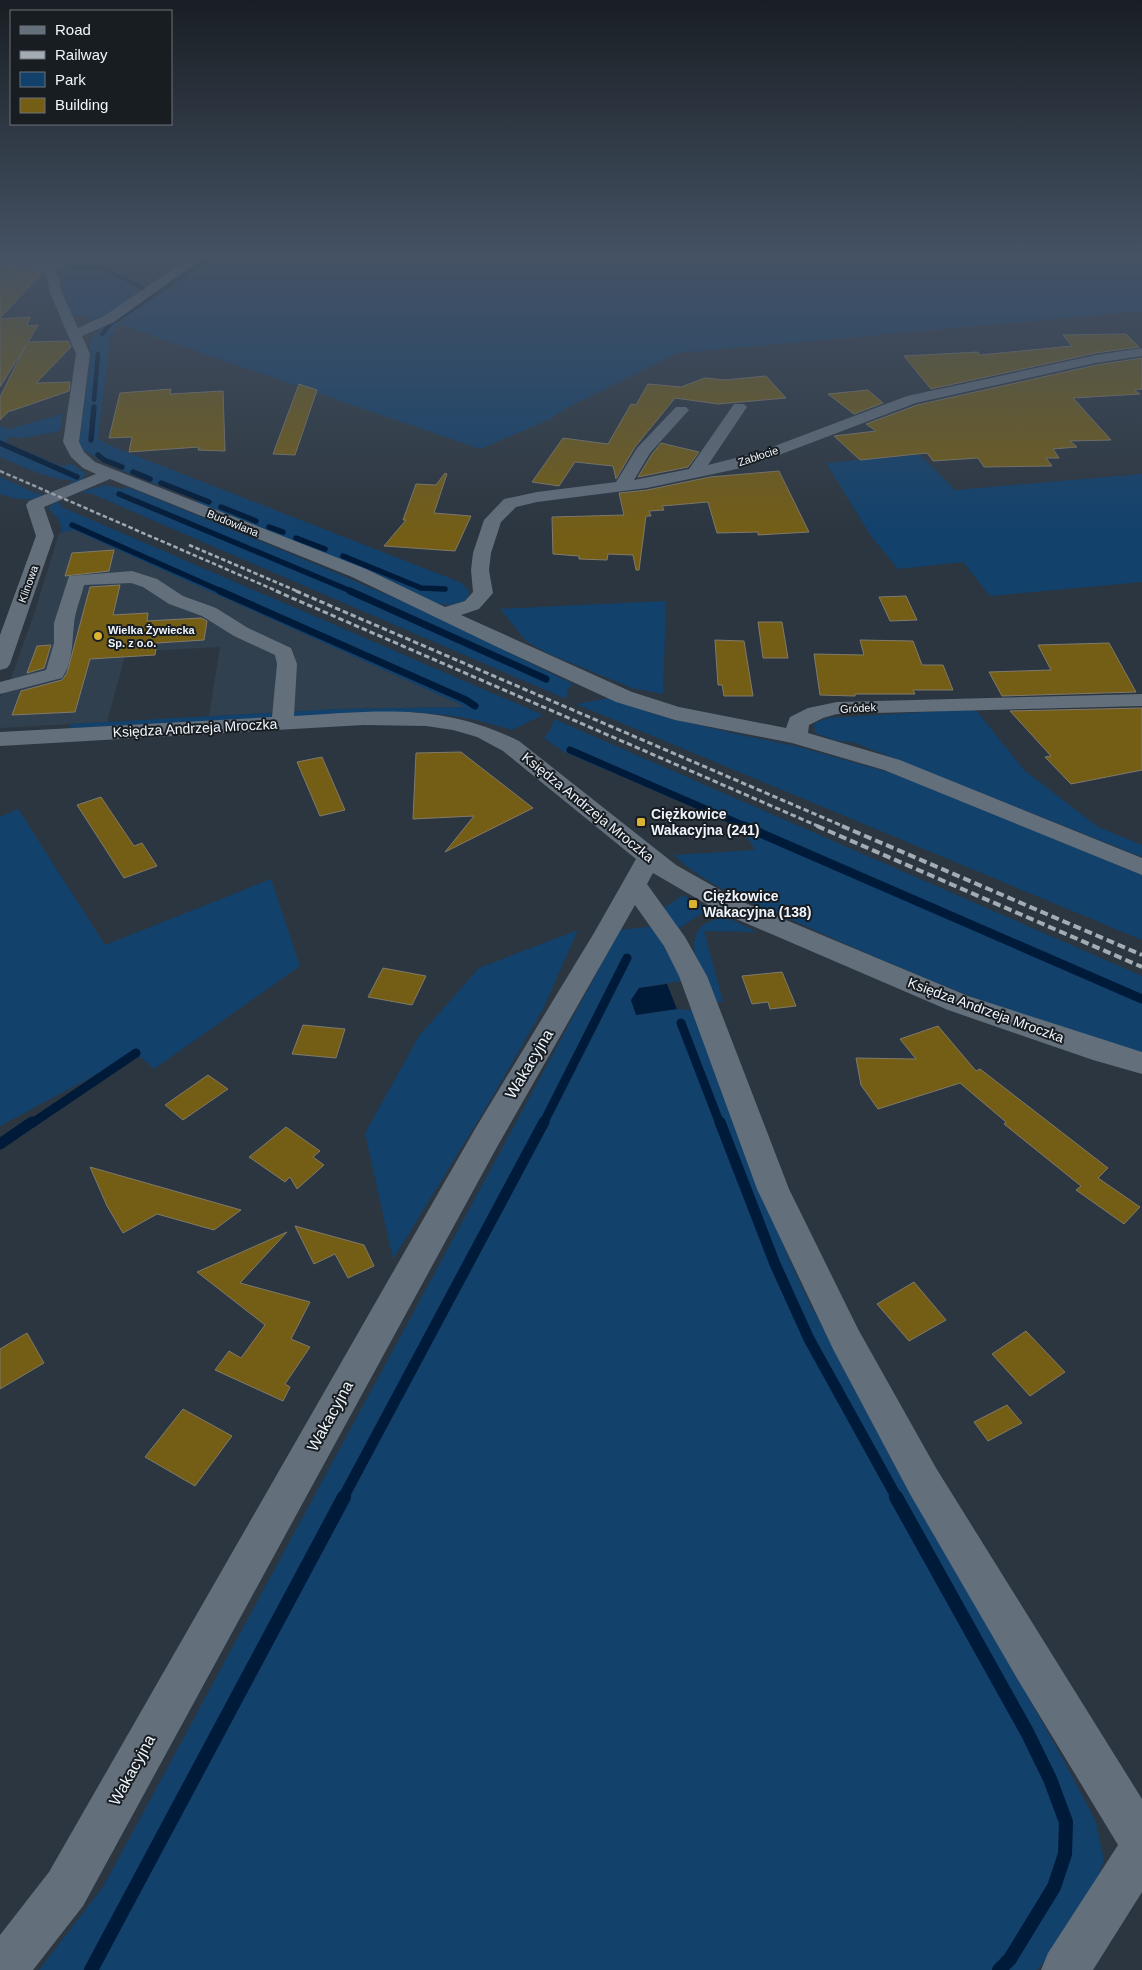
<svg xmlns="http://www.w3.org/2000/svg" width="1142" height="1970" viewBox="0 0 1142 1970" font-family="Arial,sans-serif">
  <rect width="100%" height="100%" fill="#2c3640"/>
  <path fill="#31404f" d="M74,529L332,646L467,707L338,709L209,716L220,647L126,652L107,722L0,728V698L10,681L35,611L59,533Z"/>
  <path fill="#12416c" d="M82,258H111L103,264L149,286L93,323L84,315H72L63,292L60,271L74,263L90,264L94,261L93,259Z
    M209,258H1142V311L678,353L565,409L548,420L480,449L118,324L110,339L98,439L111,446L462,583L469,591L468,600L453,605L438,604L198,504L195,499C164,487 132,476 102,461C94,458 90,451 82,451L79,441L91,355C86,338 98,331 109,321L120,322Z
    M63,414L60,431L23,438L8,437L7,443L61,466L72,464L86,474L79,482L67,486L73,480C47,480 23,466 0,457V426L9,429Z
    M920,455L955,490L1142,474V582L990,596L963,562L898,569L871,536L826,463Z
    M0,477L38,494L44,495C27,503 17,499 0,494Z
    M105,485L123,489L128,487L289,553L418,608L573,684L568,689L566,699L92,494L80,492Z
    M58,501L62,507L543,715L512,730C475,718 447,714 409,712L70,728L71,724L338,709L466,707L74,530L59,533L62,530L59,520L48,508Z
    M666,601L663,694L632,688L547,653L526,641L500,609Z
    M609,698L660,716L741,735L795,746L895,774L1142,875V940L576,704Z
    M975,709L1024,770L1098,827L1142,845V857L853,742L838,741L815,733L814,723L828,718Z
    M554,719L1142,976V1052C1102,1040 1062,1030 1023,1016C948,989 875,957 803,925C759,905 709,889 674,855L755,850L742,828L564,752L544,738L551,729Z
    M18,809L105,945L271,879L300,966L154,1069L136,1053L0,1126V817Z
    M683,895L709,909L678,929L662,909Z
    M719,918H728L757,932L704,931L723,1002L713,1003C705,984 683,946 701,927C705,923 713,920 719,918Z
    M654,926L682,981L639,988L636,1015L677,1009L692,1010L786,1252L810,1304L1064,1761L1096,1822L1104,1860L1092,1894L1056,1948L1037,1970H39L103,1887L620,930Z
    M578,930L543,1009L487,1106L393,1259L365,1133L419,1036L479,968Z"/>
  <path fill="#001b39" d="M667,984L677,1009L636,1015L631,1000L639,988Z"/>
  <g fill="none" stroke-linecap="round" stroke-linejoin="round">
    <path stroke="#001b39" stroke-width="4.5" d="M57,258L76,268H103L146,290
      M115,321L209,258
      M102,334L111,323
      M94,400L98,354"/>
    <path stroke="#001b39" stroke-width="5.5" d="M91,440L94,407
      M0,443L77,477
      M98,455L104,460L122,467
      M133,472L150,479
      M161,483L209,502
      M119,494L353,592
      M221,507L256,521
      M72,525L223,592
      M269,527L283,532
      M296,538L325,549
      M343,556L421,588L445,589"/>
    <path stroke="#001b39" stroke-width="7" d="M220,591L466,700L475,706
      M350,591L546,679
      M570,750L747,827"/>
    <path stroke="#001b39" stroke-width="9" d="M744,826L1142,999
      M681,1023L720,1124
      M31,1124L136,1053
      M543,1124L627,958"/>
    <path stroke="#001b39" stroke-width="11" d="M720,1122L775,1264L809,1339L897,1498
      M0,1144L32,1122
      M343,1498L544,1122"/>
    <path stroke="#001b39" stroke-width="14" d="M896,1497L1027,1732L1050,1779L1066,1822L1065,1854L1054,1887L1010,1959L999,1970
      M91,1970L344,1497"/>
  </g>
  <path fill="#745e16" stroke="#7f7a6b" d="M9,264L26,267L42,273L0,318V268Z
    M30,317L27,326L38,325L28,342L68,341L71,347L36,383L70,382L69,391L11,411H9L0,420V397L26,345L0,387V319Z
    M1126,334L1139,347L1096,353L931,389L904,356L978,352L980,355L1072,346L1063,335Z
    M1142,358V389L1134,390L1140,394L1073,398L1111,440L1070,441L1077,447L1053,449L1059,458H1046L1052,466L984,467L978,458L933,461L927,453L860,460L834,436L876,431L866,424L917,405L1096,365Z
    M766,376L786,398L718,404L675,398L635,447L616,479L613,466L575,462L559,486L532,482L563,438L608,444L631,404L636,405L648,384L681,387L705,378L725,380Z
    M299,384L317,390L295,455L273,454Z
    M171,389L170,394L223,391L225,451L198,450L199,447L129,452L132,437L109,438L120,393Z
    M868,390L883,403L854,414L828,394Z
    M661,443L699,452L688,467L638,477L652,454Z
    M779,471L809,532L758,535V532L717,533L708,502L662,506L664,510L649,511L651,516H646L639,570H636L633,555L608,554L607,560L579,559V556L553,554L552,517L624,515L619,493L647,490L710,477Z
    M445,473L447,474L434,513L471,516L455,551L384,546L406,520H403L416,484L436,485Z
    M114,550L109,571L65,576L72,553Z
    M120,585L113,615L148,613L147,621L201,618L207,621L204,640L157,643L155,655L90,659L75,712L12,715L21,691L62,680L67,673L90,587Z
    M906,596L917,620L890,621L879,597Z
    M758,622H782L788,658H763Z
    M715,640L744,641L753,696H724L722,685H718Z
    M860,640L913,641L922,665H943L953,690H913L915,694H855V696L820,695L814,654L864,655Z
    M1109,643L1136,692L1002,696L989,672L1051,670L1038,645Z
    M51,645L44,668L27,673L37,646Z
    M1142,708V770L1071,784L1045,757L1051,756L1010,711Z
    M461,752L533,808L445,852L474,816L413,819L416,753Z
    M322,757L345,810L320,816L297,762Z
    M101,797L134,846L142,843L157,866L124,878L77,805Z
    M383,968L426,976L412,1005L368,997Z
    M782,972L796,1006L770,1009L768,1002L752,1004L742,976Z
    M303,1025L345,1029L336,1058L292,1054Z
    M938,1026L976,1071L980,1069L1108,1168L1098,1178L1140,1207L1124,1224L1076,1190L1081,1186L1004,1124L1006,1122L960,1083L878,1109L861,1085L856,1058L916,1059L900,1039Z
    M208,1075L228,1089L183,1120L165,1105Z
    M286,1127L320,1151L313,1157L324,1165L297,1189L290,1177L285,1182L249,1157Z
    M90,1167L241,1210L214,1230L157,1214L123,1233L107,1206Z
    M295,1226L364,1245L374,1266L348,1278L335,1254L314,1264Z
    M287,1232L240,1283L310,1302L291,1339L310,1347L285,1384L290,1387L283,1401L215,1370L229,1351L241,1358L265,1325L197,1272Z
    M914,1282L946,1320L909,1341L877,1304Z
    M1026,1331L1065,1372L1030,1396L992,1354Z
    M27,1333L44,1363L0,1389V1349Z
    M1007,1405L1022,1423L988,1441L974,1422Z
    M183,1409L232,1436L195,1486L145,1457Z"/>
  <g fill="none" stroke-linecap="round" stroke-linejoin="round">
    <path fill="#636f7b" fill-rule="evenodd" d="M13,258H31L47,264L66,258H78L74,264L54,270L59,277L62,293L78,328L104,316L189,258H203L114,322L82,336L90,354L79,442L84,452L95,462L366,569L445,607L465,601L473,592L471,570L473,553L484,520L504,499L537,492L616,482L637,448L676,407H686L689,410L650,453L634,480L689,469L734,404H744L747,407L708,465L759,452L907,396L1096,355L1142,348V356L1096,363L916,403L771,458L737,469L647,488L537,502L516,507L501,522L491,553L489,570L493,593L479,609L461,615L632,692L679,707L786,728L790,717L808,708L837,702L1142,694V706L837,714L823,718L809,725L808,733L900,760L1142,858V875L884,770L792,743L675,720L616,702L493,645L352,577L110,479L44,507L54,536L10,664L7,668L0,670V635L36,536L26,505L29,501L96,474L83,468L71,457L63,442L76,354L50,293L47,277L43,271L15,261Z
      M132,571L157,579L183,596L216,608L248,628L291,648L297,664L294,716C377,711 441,702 519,741L676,865L738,900L968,996L1142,1052V1074L1093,1060L948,1010L720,912L653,873L647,884L685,937L707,976L789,1189L858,1329L936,1468L1142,1799V1892L1093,1970H1041L1048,1953L1118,1845L1018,1680L910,1494L834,1351L757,1189L679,976L664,946L635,905L497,1147L83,1906L33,1970H0V1935L49,1872L475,1129L594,933L636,859L503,751L477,737L453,730L426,726L364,725L0,746V732L272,717L277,664L275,655L234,636L202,616L169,604L143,587L131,583L84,585C81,598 75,611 74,624C72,642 73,663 62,678L0,694V682L46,670L54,643V623L69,576Z"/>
    <path stroke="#a3abb3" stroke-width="2.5" stroke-dasharray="4.5 2.5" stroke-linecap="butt" d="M0,471L279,592
      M189,545L299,592"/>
    <path stroke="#a3abb3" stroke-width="3" stroke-dasharray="5.5 3" stroke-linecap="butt" d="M276,591L820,827
      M296,591L845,827"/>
    <path stroke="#a3abb3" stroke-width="4" stroke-dasharray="8 4" stroke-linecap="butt" d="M817,826L1142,967
      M842,826L1142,955"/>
  </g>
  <linearGradient id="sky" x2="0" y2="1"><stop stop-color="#181e23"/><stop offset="0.48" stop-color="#455264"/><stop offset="1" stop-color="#455264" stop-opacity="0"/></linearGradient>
  <rect width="1142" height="534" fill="url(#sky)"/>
  <g fill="#dab333" stroke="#181d22" stroke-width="2">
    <circle cx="98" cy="636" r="5"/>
    <rect x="636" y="817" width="10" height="10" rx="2.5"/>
    <rect x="688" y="899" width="10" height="10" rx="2.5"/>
  </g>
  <g text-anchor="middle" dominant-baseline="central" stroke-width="4" stroke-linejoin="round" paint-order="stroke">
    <g font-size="11" fill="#eff5fc" stroke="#181d22">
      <text transform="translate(758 456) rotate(-18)">Zabłocie</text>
      <text transform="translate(233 523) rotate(22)">Budowlana</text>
      <text transform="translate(28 584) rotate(-70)">Klinowa</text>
      <text transform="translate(858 708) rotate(-3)">Gródek</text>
    </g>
    <g font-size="11" font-weight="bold" fill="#eff5fc" stroke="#181d22" text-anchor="start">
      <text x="108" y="630">Wielka Żywiecka<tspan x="108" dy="13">Sp. z o.o.</tspan></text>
    </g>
    <g font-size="14" fill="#eff5fc" stroke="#181d22">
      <text transform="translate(195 728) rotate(-3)">Księdza Andrzeja Mroczka</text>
      <text transform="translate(588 807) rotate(39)">Księdza Andrzeja Mroczka</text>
      <text transform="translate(986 1010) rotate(20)">Księdza Andrzeja Mroczka</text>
    </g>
    <g font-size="14" font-weight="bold" fill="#eff5fc" stroke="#181d22" text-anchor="start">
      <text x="651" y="814">Ciężkowice<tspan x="651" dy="16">Wakacyjna (241)</tspan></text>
      <text x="703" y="896">Ciężkowice<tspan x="703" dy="16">Wakacyjna (138)</tspan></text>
    </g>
    <g font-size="16" fill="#eff5fc" stroke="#181d22">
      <text transform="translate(529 1064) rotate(-59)">Wakacyjna</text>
      <text transform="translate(330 1416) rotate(-61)">Wakacyjna</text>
      <text transform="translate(132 1770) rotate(-61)">Wakacyjna</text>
    </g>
  </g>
  <rect x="10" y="10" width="162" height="115" fill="#181d22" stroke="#6e7379"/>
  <rect x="20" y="26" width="25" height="8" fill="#636f7b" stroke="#6e7379"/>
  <text x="55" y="35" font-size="15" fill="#eff5fc">Road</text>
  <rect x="20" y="51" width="25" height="8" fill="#a3abb3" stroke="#6e7379"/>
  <text x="55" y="60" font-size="15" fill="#eff5fc">Railway</text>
  <rect x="20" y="72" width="25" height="15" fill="#12416c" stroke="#6e7379"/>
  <text x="55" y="85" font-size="15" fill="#eff5fc">Park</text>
  <rect x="20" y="98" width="25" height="15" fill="#745e16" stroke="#6e7379"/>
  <text x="55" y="110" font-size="15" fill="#eff5fc">Building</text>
</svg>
